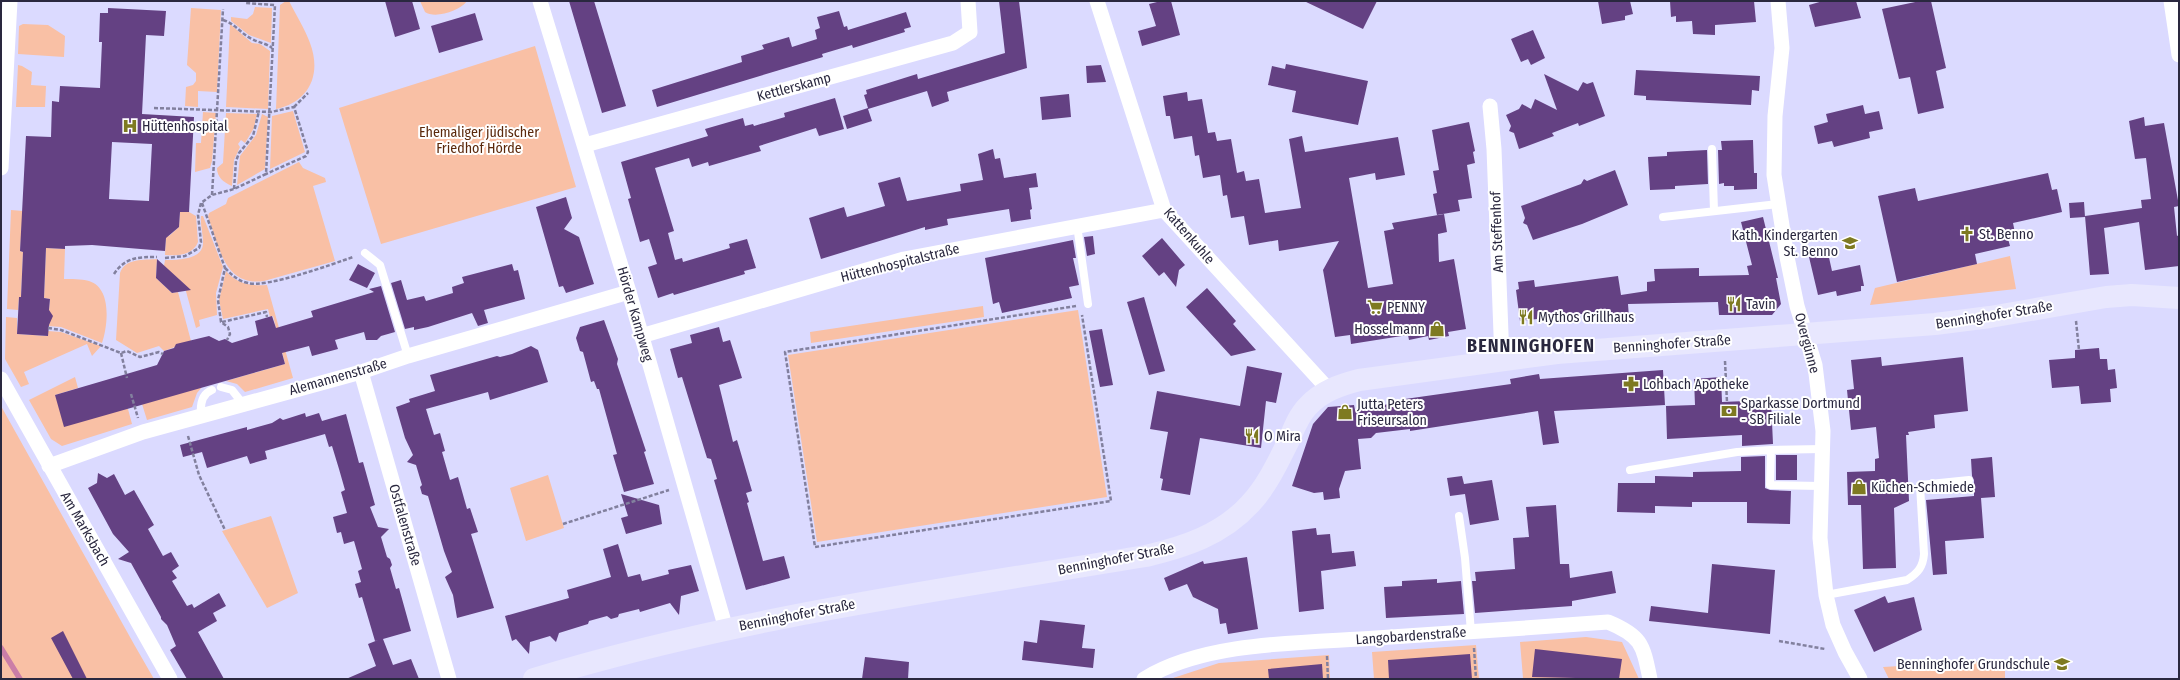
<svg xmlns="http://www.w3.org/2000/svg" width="2180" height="680" viewBox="0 0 2180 680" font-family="'Fira Sans Condensed',sans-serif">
  <rect width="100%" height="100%" fill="#dbdaff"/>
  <path fill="#f9c0a5" d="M286,1H289C296,15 305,29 310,43C322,75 309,102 276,109L280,5Z
    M420,1H467C460,11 435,19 425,12Z
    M255,7L272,8L271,43L249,35L231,21V17L247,19L253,14Z
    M191,8L221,10L217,92L198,91V107L185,106L186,87L193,85L196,81V73L187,65Z
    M23,24L48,25L65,36L64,57L18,54L19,26Z
    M230,24L252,43L260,44L270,51L268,109L226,107Z
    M535,46L576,187L381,244L339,108Z
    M18,65L22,66L32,72L31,85L46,86L45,107H16Z
    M293,111L305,152L270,169L272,116Z
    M203,112L216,113L212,161L210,168L195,172L196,143H201Z
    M226,113L257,114L254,128L245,143L241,140L238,144L240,147L234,160L232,186C223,182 217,177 217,168L223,163Z
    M262,114L268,117L265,169L237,185L240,156L256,135Z
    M299,162L303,168L325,178L326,182L313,186L335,261L264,281C224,287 219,246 208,217L209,213L226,204L228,198Z
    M11,210L23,211L20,251L23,252L21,297H19L18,310L7,309Z
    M180,212H189L196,216L198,242C193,255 178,256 165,255L166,235L169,236L179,227Z
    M201,216H203L223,267L216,293L217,315L199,320L200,326L196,328L184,284L164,266L165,260C177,260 204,260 203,242C203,233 200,224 201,216Z
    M46,248L65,249L64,279C71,279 81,279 89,281C112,288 108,325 102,343L61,327L48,326L52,317L49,311L50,299L44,298Z
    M2010,256L2016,289L1870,305L1875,288Z
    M157,259L156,278L172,293L178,292L191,341L164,351L159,346L137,353L116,340L120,273C125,258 144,260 157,259Z
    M226,271C237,284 250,286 267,285L293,378L245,392L237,384L226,381L285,364L273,316L270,317L268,309L223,319L219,300Z
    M983,306L984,317L811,343L810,332Z
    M1078,310L1107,497L817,542L788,355Z
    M6,317L17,318V334L48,336V331L61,332L101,346L92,356L87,344L24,372L29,384L21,387L5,359Z
    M75,377L78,388L55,395L128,409L132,424L62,446L51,439L29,400Z
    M202,387L197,393L192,407L147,420L142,404Z
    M1,406L135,646L154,679H1Z
    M548,475L564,528L526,541L510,488Z
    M271,516L298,593L267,608L222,531Z
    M1586,637L1622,642L1639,679H1512L1523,678L1520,642Z
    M1476,645L1479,679H1374L1372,652Z
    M1329,655L1330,679H1170L1219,663Z
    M2005,660V679H1889L1883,667Z"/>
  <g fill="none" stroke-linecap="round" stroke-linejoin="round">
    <path stroke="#cb7da7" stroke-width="5.5" d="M1,648L20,679"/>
  </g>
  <path fill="#644183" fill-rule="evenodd" d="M385,1H412L420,29L395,37Z
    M569,1H594L626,106L602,113Z
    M999,1H1019L1027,68L947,92L949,101L932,107L927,91L868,109L872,121L847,129L843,116L868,108L864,95L867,94L866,90L917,74L918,79L1005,53Z
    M1161,1H1171L1180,35L1142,46L1138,31L1156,26L1149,4Z
    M1304,1H1377L1363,29Z
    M1598,1H1630L1633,14L1625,16V20L1602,24Z
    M1670,1H1754L1756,22L1715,25V35L1693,34L1692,21L1676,22V16L1671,17Z
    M1823,1H1856L1861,18L1815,27L1809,5Z
    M1920,1H1931L1946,68L1936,71L1944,108L1918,114L1910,77L1899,79L1882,9Z
    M108,8L166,11L164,36L146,35L142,114L194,117L189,212H180L179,227L166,238L165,251L92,245L65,246V249L46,248L44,298L50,299L49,310L53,316L49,325L48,336L17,334L19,297H21L23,252L20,251L26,136L51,137L52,101L59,102L60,86L100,88L102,42H99L100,13H108ZM112,142L152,144L149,201L109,199Z
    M839,11L844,27L847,26L848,30L906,12L911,27L904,29L905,32L853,48L852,45L822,54L823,57L657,107L652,90L742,62L741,56L764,49L762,45L789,37L792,47L817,39L815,30L820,28L817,17Z
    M475,13L483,40L439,53L431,26Z
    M1533,30L1545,58L1531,65L1528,59L1521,62L1511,39Z
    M1286,64L1368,81L1358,125L1292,112L1296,91L1268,85L1272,66L1285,69Z
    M1101,65L1106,82L1087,83L1086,66Z
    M1636,70L1760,76L1759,91L1752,90L1751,105L1646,100V96L1634,95Z
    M1544,74L1578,91L1583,82L1587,84L1593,82L1605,116L1579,126L1578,123L1552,133L1554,136L1519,149L1514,133L1509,131L1511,126L1506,115L1519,109L1522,104L1531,109L1535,99L1557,110Z
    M1187,92L1188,101L1202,99L1208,133L1215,132L1217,141L1231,139L1237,173L1244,171L1246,181L1259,179L1265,213L1301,208L1289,139L1302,136L1305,152L1398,137L1405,175L1376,180L1375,173L1349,178L1368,288L1393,284L1384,231L1394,229L1392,223L1444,214L1447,232L1438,234L1439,262L1454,259L1466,329L1448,332L1449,336L1429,340L1428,336L1409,340L1408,335L1351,344L1350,335L1335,337L1323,270L1339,241L1279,251L1278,240L1249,245L1244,216L1231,218L1227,195L1223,196L1220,175L1203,178L1199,155L1195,156L1192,136L1174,139L1170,116H1166L1163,96Z
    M1069,94L1071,117L1042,120L1040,97Z
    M835,98L844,129L819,136L816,128L759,146L761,151L709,166L708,162L692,167L689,158L655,168L674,231L668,233L675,260L682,258L683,262L730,248L729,244L747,239L756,268L744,271L745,274L674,295L673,293L658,298L648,267L657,264L649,239L640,242L628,199L631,198L621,162L708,136L705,129L743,118L745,126L753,124L754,126L785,117L784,113Z
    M1863,105L1865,114L1879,111L1883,129L1869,132L1870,138L1834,147L1832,141L1818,144L1814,126L1828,122L1826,114Z
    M2144,117L2145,126L2164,123L2179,206L2174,207L2177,236L2179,235V266L2145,270L2139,222L2104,228L2109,274L2090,275L2085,216L2142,208L2141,200L2151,199L2146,158L2135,159L2129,121Z
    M1469,122L1475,151L1473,152L1475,163L1467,165L1472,198L1458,200L1460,211L1437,215L1433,194L1437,193L1433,171L1439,170L1432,130Z
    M1753,140L1754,173H1757V189L1734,190V186H1724V183L1719,184L1718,150H1722L1721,141Z
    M993,149L995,159L1000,158L1004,178L1036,173L1038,187L1029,188L1032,209L1030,210L1031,219L1011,222L1009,209L947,219L948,225L925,230V227L821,259L809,218L844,207L847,217L885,206L878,183L900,177L907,201L961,191L960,184L983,180L978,154Z
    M1707,150L1708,184L1675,186V189L1650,190L1648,157L1667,156V152Z
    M1615,170L1628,205L1582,224L1533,240L1527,225L1523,223L1525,218L1521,206L1581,184L1584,179L1587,181Z
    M2048,173L2052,190L2057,189L2062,212L2013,223L2015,233L2007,235L2010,246L1975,254L1977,264L1897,282L1878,196L1915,188L1918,201Z
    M566,197L572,218L564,229L579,237L594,284L566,293L563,286L559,287L536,207Z
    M2084,202L2085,217L2070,218L2069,203Z
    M1763,217L1778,278H1776L1781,304L1772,315H1719L1718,302L1628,304L1629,318L1600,322L1599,312L1520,321L1516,290L1519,289L1518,282L1534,280L1535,287L1618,276L1621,295L1647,291V282L1655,281L1654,269L1699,268V276L1749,275L1747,266L1752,265L1741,222Z
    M1093,236L1095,254L1087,256L1084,237Z
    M1162,238L1185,265L1179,270L1176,287L1164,272L1159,276L1142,256Z
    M1073,240L1076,258H1073L1079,285L1069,287L1072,298L1002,313L999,302L993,304L985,258Z
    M1828,253L1832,271L1860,265L1864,286H1861V291L1837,296L1836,291L1818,295L1809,257Z
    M157,259L191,290L172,293L156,278Z
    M358,264L375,273L367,288L349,280Z
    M512,264L514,271L518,270L525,299L484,310L488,323L478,326L472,313L428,327L414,330V327L405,329L391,283L401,280L407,300L424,296L426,301L453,293L452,287L464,283L462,277Z
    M381,286L395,332L381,336L377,340H366L364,332L335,340L338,349L312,356L309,346L282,353L285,364L64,427L55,395L157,365L164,351L174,348L176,344L209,336L219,341L225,339L232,343L258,335L255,321L272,316L276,328L313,317L311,311L374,292L369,289Z
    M1207,288L1236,321L1233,324L1256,350L1231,356L1186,307Z
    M1144,297L1165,371L1149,375L1127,302Z
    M604,320L618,359L617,364L646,451L644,452L654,484L624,492L613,455L617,454L599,389H597L594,381L591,382L583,352L580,351L576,338L580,327Z
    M719,327L723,342L730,340L742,378L719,385L733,442L737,440L752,491L746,493L749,502L747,503L763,561L784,556L790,578L746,590L714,480L717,479L711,459L707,458L682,377L678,378L670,349L692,343L690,335Z
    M1102,329L1113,385L1100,387L1089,331Z
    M531,346L538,350L548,382L490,400L488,392L426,409L434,435L440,433L445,451L442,452L450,480L458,477L467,509L470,508L478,532L471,534L494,608L457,618L453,595L445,577L452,572L444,551L428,496L422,494L420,487L422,485L416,465L407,462L413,455L405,438L396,407L410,402L409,399L435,391L430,375L497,356L500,357L512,354Z
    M2099,348L2100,359H2107L2108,370L2115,369L2117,388L2110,389L2111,402L2081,404L2079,386L2052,388L2049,360L2075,358V350Z
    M1881,357L1882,366L1963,357L1968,411L1934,415L1935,428L1908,432L1909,435H1906L1909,501L1894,508L1896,568L1863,569L1861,505H1848L1847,472L1875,471V459L1879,458L1876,427L1851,430L1847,390L1854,389L1851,360Z
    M1247,366L1282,373L1276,403L1266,401L1261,448L1200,438L1190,495L1161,490L1163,479L1160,478L1168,432L1150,429L1157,391L1240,406Z
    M1663,370L1665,405L1554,411L1559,443L1543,445L1538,411L1410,431V429L1376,433L1371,438L1358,439L1361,469L1345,471L1339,489L1340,498L1324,500L1323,492L1314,493L1292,486L1313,424L1328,407L1354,405L1355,410L1406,401L1405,399L1511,384L1510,379L1539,374L1540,379Z
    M1721,377L1722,402L1771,400L1773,444L1742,446V435L1667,439L1666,406L1695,405L1694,379Z
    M305,413L306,417L319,413L322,421L346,414L359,463L363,462L375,505L370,507L378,527L389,529L381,537L387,557L390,559L392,565L390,568L396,589L399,588L411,631L383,639L393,665L411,659L419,679H346L376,666L368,644L378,640L375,641L362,597L359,598L355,584L361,582L358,571L362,569L354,541L344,544L341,532L337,533L333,517L347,513L341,492L345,490L339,469L332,446L329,447L325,434L265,451L267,459L250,464L247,456L207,468L202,452L183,457L180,445L247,427V430L272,423L280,418L283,420Z
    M1776,455H1797V480H1776Z
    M1765,456V488L1770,490L1791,491L1790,524L1747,523V502H1692V507L1655,506V513L1617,512L1618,483H1655V476L1693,477V472L1741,471V457Z
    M1992,457L1995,497L1981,498L1984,538L1945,541L1947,574L1933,575L1926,500L1974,496V480L1972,476L1971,459Z
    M98,473L107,478L114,474L125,495L134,490L154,525L148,529L163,556L171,552L179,566L172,571L177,578L172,581L187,606L192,604L194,608L219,593L226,606L213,613L217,621L198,632L224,679H187L170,650L176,646L167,625L161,619V617L131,563L118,559L129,552L113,534L88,488L97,483Z
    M1462,476L1464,484L1492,480L1499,520L1470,525L1465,494L1450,496L1447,478Z
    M621,494L659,505L662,524L626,534L621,518L628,516Z
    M1556,505L1560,564H1569L1570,578L1612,571L1616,593L1572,601V606L1475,613L1472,581H1476L1475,572L1515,569L1513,538L1529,537L1526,507Z
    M1316,528L1317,535L1330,534L1332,553L1354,551L1356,566L1321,571L1324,609L1299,612L1292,531Z
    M618,544L628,577L640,574L642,581L669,574L668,570L691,565L699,591L681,596L679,615L670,603L640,612L639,609L619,614L618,617L611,619L607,616L589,621L588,624L559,633L556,642L550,636L530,642L529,654L516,639L512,641L505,616L569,598L567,590L611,577L603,549Z
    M1247,557L1258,629L1228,634L1226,623L1220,624L1218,609L1193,597L1187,584L1169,591L1164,578L1203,561L1204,564Z
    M1712,564L1775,570L1770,634L1649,621L1651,606L1708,613Z
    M1437,579V583L1461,581L1464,614L1386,618L1384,587L1402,586V581Z
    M1885,596L1888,603L1914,597L1922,630L1874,652L1854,610Z
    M1040,620L1085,625L1082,648L1095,649L1093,668L1022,660L1024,641L1037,643Z
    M63,631L87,679H73L51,638Z
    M1535,649L1622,659L1619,679L1532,677Z
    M1470,654L1472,679H1389L1388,660Z
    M865,657L909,662L908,679H862Z
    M1322,664L1323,679H1269L1268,669Z"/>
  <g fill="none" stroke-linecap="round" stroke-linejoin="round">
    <path stroke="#82809e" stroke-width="2.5" stroke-dasharray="4 2" stroke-linecap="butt" d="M223,20C236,24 241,34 252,39C259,43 266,43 272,48
      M294,107L308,93
      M154,108L271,112L294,107L308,152L306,156L266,174
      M234,189L236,161L239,153L253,136L259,111
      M212,195L223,9
      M202,203L225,268L218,300L221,322L228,327L230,334L227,340
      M165,258L185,256L199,248L201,242L198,215L201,203L212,195L234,189L266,174L275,5L245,3
      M225,268C232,275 238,281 248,283C267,288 333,264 353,257
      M114,274C125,257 139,257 157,257
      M1076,306L785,352L815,547L1111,501L1082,315
      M2076,321L2079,350
      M222,322L266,312L267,317
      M48,328L61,330L121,353L127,351L140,357L159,352L163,354
      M121,353L127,378
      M1725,361L1727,402
      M131,394L138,418
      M188,436L199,475L225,530
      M563,524L669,490
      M1779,641L1825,649
      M1474,648L1476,679
      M1327,656L1328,679"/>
    <path stroke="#fff" stroke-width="8" d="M1712,149L1714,211
      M1663,217L1778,204
      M1077,225L1088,304
      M365,253L380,265L408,356
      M221,387L232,390L243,404
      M201,416C200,405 201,394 212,390
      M1771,450L1823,449
      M1630,470L1737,452L1771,450L1770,485L1821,486
      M1459,516L1465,558L1471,632
      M1826,595L1907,580C1918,573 1923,567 1924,554L1920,485L1969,480"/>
    <path stroke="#fff" stroke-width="15" d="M540,1L629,292L726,629
      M1097,1L1164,210L1329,390
      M1778,1L1782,48L1775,116L1774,175L1787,257L1797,306L1815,365L1823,431L1820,538L1826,595L1833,625L1845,652L1860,679
      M2171,1L2179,55
      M1490,106L1494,149L1502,360
      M585,145L953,43L970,32L968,1
      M1,168L10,1
      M641,336L904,259L1164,210
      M361,372L449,679
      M1,379L170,679
      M49,466L143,432L361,372L408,356L629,292
      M1144,679C1205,641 1305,643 1376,638C1453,633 1531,628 1608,622C1642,636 1643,645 1650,679"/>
    <path stroke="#e8e7fe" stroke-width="22" d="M534,679C734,618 940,590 1146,556C1184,547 1222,535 1250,504C1267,486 1278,462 1289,440C1294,428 1299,415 1308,406C1322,391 1340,385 1359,380L1557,353L1935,324L1990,317L2106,297L2132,295L2179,298"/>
  </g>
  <defs>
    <symbol id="hospital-bare" viewBox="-9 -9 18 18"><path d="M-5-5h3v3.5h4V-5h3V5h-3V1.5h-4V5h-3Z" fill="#7e7a21" stroke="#fff" stroke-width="2.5" paint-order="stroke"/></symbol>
    <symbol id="church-bare" viewBox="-9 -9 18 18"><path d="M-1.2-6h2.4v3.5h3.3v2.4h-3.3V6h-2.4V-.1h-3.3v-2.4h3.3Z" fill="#7e7a21" stroke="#fff" stroke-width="2.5" paint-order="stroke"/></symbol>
    <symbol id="school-bare" viewBox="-9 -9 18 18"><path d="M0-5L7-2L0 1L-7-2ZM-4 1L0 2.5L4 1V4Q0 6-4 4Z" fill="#7e7a21" stroke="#fff" stroke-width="2.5" paint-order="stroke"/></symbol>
    <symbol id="restaurant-bare" viewBox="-9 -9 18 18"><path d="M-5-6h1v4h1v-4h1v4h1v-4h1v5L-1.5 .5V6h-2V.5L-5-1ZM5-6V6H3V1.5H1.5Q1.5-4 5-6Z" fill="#7e7a21" stroke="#fff" stroke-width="2.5" paint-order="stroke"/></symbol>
    <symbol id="supermarket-bare" viewBox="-9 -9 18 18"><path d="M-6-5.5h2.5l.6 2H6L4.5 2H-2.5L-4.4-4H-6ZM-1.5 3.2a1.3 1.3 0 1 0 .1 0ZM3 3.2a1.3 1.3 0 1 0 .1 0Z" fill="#7e7a21" stroke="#fff" stroke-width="2.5" paint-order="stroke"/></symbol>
    <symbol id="shop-bare" viewBox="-9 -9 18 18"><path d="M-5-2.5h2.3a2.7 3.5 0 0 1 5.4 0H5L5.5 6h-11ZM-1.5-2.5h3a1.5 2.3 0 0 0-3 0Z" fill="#7e7a21" stroke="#fff" stroke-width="2.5" paint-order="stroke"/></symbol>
    <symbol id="pharmacy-bare" viewBox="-9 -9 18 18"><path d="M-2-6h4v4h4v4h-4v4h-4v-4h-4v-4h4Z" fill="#7e7a21" stroke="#fff" stroke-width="2.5" paint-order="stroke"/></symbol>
    <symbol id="bank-bare" viewBox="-9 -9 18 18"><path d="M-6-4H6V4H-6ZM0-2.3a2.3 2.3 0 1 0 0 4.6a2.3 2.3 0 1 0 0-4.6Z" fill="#7e7a21" stroke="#fff" stroke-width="2.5" paint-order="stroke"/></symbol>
  </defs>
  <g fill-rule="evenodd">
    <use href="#hospital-bare" x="119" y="115" width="22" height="22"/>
    <use href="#church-bare" x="1956" y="223" width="22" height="22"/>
    <use href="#school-bare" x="1839" y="232" width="22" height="22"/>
    <use href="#restaurant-bare" x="1723" y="293" width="22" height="22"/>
    <use href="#supermarket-bare" x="1364" y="296" width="22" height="22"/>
    <use href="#restaurant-bare" x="1515" y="306" width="22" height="22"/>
    <use href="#shop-bare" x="1426" y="318" width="22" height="22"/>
    <use href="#pharmacy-bare" x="1620" y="373" width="22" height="22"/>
    <use href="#bank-bare" x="1718" y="400" width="22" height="22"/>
    <use href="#shop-bare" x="1334" y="401" width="22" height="22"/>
    <use href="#restaurant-bare" x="1241" y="425" width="22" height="22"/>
    <use href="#shop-bare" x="1848" y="476" width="22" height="22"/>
    <use href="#school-bare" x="2051" y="653" width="22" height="22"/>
  </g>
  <g text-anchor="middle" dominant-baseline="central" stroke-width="4" stroke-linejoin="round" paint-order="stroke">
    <g font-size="14" fill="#2a283f" stroke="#fff">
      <text transform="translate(794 87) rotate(-15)">Kettlerskamp</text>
      <text transform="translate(1497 232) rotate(-92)">Am Steffenhof</text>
      <text transform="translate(1189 236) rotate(49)">Kattenkuhle</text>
      <text transform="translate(900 263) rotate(-14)">Hüttenhospitalstraße</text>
      <text transform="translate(635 314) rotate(74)">Hörder Kampweg</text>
      <text transform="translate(1994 315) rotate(-9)">Benninghofer Straße</text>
      <text transform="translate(1807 343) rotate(75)">Overgünne</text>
      <text transform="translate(1672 344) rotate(-4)">Benninghofer Straße</text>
      <text transform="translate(338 377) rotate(-16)">Alemannenstraße</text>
      <text transform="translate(405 525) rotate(74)">Ostfalenstraße</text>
      <text transform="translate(85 529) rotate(60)">Am Marksbach</text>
      <text transform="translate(1116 559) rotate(-11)">Benninghofer Straße</text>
      <text transform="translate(797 615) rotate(-11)">Benninghofer Straße</text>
      <text transform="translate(1411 636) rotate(-4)">Langobardenstraße</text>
    </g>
    <g font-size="14" fill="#2a283f" stroke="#fff" text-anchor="start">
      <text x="142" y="126">Hüttenhospital</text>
      <text x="1979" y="234">St. Benno</text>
      <text x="1838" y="235" text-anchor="end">Kath. Kindergarten<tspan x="1838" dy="16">St. Benno</tspan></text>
      <text x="1746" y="304">Tavin</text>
      <text x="1387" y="307">PENNY</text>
      <text x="1538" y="317">Mythos Grillhaus</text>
      <text x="1425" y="329" text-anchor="end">Hosselmann</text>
      <text x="1643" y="384">Lohbach Apotheke</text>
      <text x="1741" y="403">Sparkasse Dortmund<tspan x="1741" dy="16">- SB Filiale</tspan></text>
      <text x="1357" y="404">Jutta Peters<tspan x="1357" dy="16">Friseursalon</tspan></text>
      <text x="1264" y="436">O Mira</text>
      <text x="1871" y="487">Küchen-Schmiede</text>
      <text x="2050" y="664" text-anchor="end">Benninghofer Grundschule</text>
    </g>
    <g font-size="14" fill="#5b290b" stroke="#fff">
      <text x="479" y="132">Ehemaliger jüdischer<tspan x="479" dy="16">Friedhof Hörde</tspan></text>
    </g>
    <g font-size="18" font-weight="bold" letter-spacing="1" fill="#2a283f" stroke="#fff">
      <text x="1531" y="346">BENNINGHOFEN</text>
    </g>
  </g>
  <rect width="2180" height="680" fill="none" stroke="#2a283f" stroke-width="4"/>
</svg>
